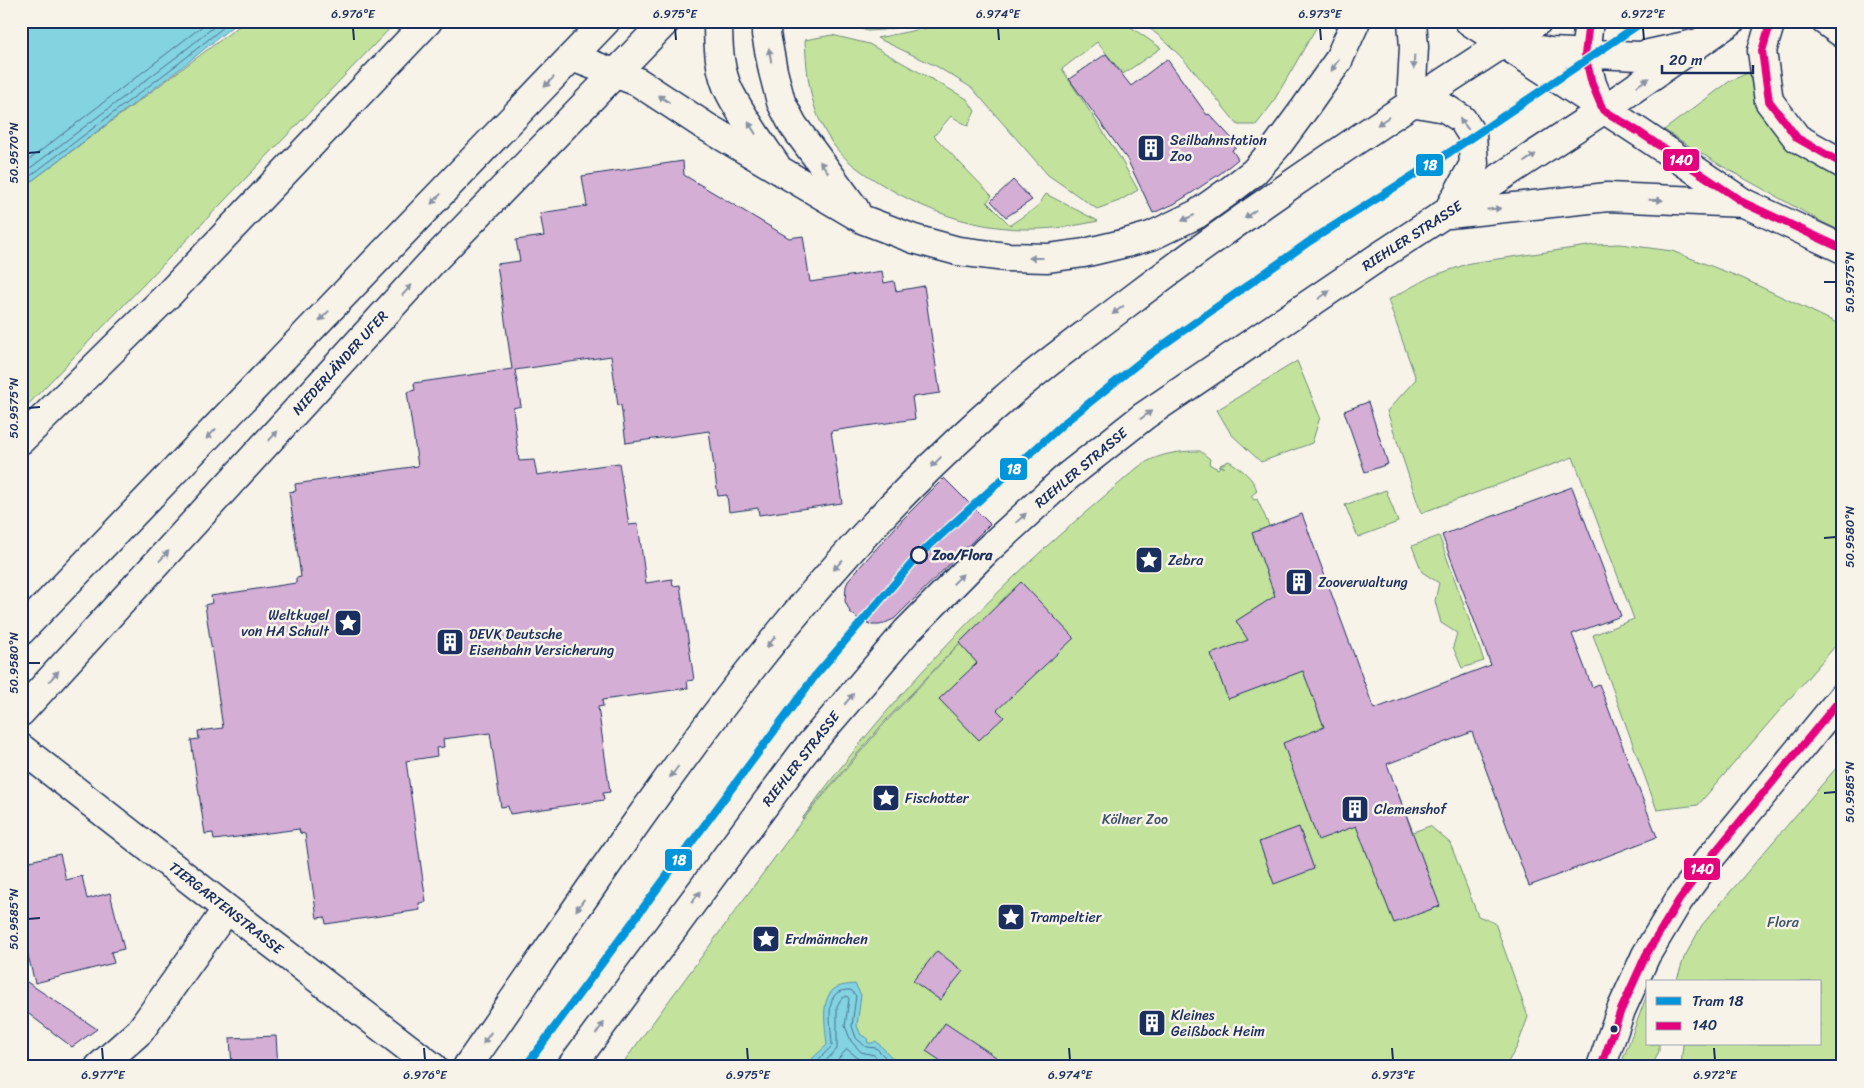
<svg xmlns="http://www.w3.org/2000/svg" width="1864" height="1088" viewBox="0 0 1864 1088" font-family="Sriracha,sans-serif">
  <rect width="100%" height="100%" fill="#f7f3e8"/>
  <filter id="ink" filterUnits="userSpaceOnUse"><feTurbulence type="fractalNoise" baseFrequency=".02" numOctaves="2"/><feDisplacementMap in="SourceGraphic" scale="10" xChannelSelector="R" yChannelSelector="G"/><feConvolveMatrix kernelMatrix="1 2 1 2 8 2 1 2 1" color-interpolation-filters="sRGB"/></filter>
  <g filter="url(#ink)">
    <path fill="#c3e39c" stroke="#6f897d" d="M246,21H397L21,412V189Z
      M840,21H928L883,30L867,31Z
      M961,21H1122L1161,48L1123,74L1097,42L1062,69L1119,156L1138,190L1119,201L1097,209L1048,175L972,88L936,66L877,38Z
      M1139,21H1320L1272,104L1256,125H1238C1208,89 1179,47 1139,21Z
      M832,35L869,44L967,99L975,111L968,126L951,116L934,136L992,196L987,202L1010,225L1037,207L1046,194L1098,221C1018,239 953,227 883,185C861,172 840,158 827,135C809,103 807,75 805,40Z
      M1750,72L1756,95L1843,177V232L1822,222L1720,165L1664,130L1730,81Z
      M1620,244L1672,251L1742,278L1843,326V637L1698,805L1657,810L1593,635L1634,619L1573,457L1421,513L1387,411L1416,379L1388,300L1430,277L1470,263L1595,245Z
      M1297,361L1320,417L1312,443L1261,462L1231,434L1217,410Z
      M1200,451L1210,459L1209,464L1218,469L1220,466L1225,468L1220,465L1229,461C1240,468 1254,478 1257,491L1251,496L1254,500L1257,499L1392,796L1398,793L1413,832L1430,826L1450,843L1478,916L1495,923L1528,1017L1517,1047L1505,1067H620L801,822L885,723L974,628L885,721L802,819C865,732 937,651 1015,576C1054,538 1096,504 1137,468C1156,454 1177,451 1200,451Z
      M1386,490L1398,522L1358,537L1345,505Z
      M1439,536L1484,661L1462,668L1453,647L1457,633L1441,623L1435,601L1439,583L1422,572L1412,546Z
      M1843,760V1067H1681L1683,1044H1820V982H1676L1684,958L1702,925Z
      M1648,992V1044H1659V1051L1652,1067H1620Z"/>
    <path fill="#83d3e0" stroke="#5991ac" d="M21,21H239L186,64L21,189Z
      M855,984L861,995L857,1026L861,1035L867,1038L868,1043H872L876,1041L901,1067H803L827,1045C826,1030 820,1003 832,991C837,985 847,985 855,984Z"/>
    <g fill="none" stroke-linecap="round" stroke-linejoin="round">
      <path stroke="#457192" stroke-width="1" d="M21,166L209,21
        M21,175L179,55L221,21
        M21,183L183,60L231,21
        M811,1067L832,1046C832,1033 826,1005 835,995C839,990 846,990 851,990L856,996L852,1026L856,1038L866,1047L876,1048L895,1067
        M820,1067L837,1049V1006L841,999L847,996L849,999L845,1026L851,1041L861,1052L874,1055L886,1067
        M831,1067L847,1049L859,1059L871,1062L876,1067"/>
    </g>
    <path fill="#d5aed5" stroke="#1b2f5e" d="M1106,54L1131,86L1167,59L1207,115L1209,114L1238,145L1232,150L1238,159L1221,173L1193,192L1174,204L1153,213L1127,159L1069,79Z
      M683,161L684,175L789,238L803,236L810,282L882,271L884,283L894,281L896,291L924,286L940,393L912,397L915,419L831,431L842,503L759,515L758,508L729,512L727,495L718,496L709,431L626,443L621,405L618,406L611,356L515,370L521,406L513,408L519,461L534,460L537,475L619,463L629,525L638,524L646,583L672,579L673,586L680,585L694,680L687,681L688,688L602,700L603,706L598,707L610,792L603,793L604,800L510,814L508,806L501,807L490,733L443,739L444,747L436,748L437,756L406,761L426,902L419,903L420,910L326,924L325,917L317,918L305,834L300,833L299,829L214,840L213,833L205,834L191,740L199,739L198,731L223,728L205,605L212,603L211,596L296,583V578L301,577L289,492L296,491L295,484L418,466L407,392L415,390L414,383L512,369L497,264L520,261L516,240L544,236L540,213L587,206L582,176Z
      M1013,180L1032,200L1006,217L991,201Z
      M1368,402L1388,464L1365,472L1344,411Z
      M944,478L990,524L894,619L880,625H872L861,621L850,612L845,601L846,586L849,579L903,519Z
      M1572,487L1621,616L1572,634L1592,687L1599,684L1657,837L1529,886L1472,732L1387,764L1440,906L1394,923L1356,826L1318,840L1283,743L1324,727L1303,671L1228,699L1211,654L1248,640L1236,621L1275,596L1252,533L1302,514L1374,709L1491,665L1442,535Z
      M1021,582L1074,638L997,710L1004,717L979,740L939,699L977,663L959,643Z
      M1299,827L1314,869L1274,884L1259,842Z
      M60,854L66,880L82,876L87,899L110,893L124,949L111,952L114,963L35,983L21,928V863Z
      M937,951L963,971L940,1000L913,981Z
      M21,978L97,1029L72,1047L21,1008Z
      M945,1023L1011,1067H950L926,1051Z
      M276,1036L278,1067H232L230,1038Z"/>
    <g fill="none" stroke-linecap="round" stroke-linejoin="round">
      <defs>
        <path id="pedestrian" d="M21,440L169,294L428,21"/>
        <path id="minor" d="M21,748L227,909L433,1067
          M99,1067L140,1031L227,909"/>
        <path id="tertiary" d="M1601,1067L1621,1010L1646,955L1679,900L1707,862L1843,696"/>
        <path id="secondary" d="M1412,21L1414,47L1411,102L1445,108L1462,119L1472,135L1474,164L1449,209
          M1449,214L1608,197L1744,203
          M467,1067C606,868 739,660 910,487C940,457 972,427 1004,399C1040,367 1080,339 1118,310C1253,207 1395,113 1538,21
          M571,1067L803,753L906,632L986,551L1068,476L1144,416L1380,256L1603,110"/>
        <path id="primary" d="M1469,21L1639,132L1744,203L1843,249
          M1589,21L1585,55L1592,84L1603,110
          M1771,21L1762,51L1769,101L1797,138L1843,164
          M1516,45L1550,52L1640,56L1699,43
          M1603,110L1731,21
          M21,631L606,21
          M21,712L431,263L666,21"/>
        <path id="trunk" d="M718,21C718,45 719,72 730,93C743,118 760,142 776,165
          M767,21L766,34L773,71L781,102L793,125L855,209
          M1825,21L1843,34
          M572,57L638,82L705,126L864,220L914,239L958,251L1006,257L1048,258L1084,253L1126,243L1151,236L1197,214L1228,192L1254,172L1277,146L1305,108L1338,61L1356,21"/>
      </defs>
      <use href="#pedestrian" stroke="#1b2f5e" stroke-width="31"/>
      <use href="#minor" stroke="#1b2f5e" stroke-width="31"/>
      <use href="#tertiary" stroke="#1b2f5e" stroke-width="31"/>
      <use href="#secondary" stroke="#1b2f5e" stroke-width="31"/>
      <use href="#primary" stroke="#1b2f5e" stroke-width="31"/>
      <use href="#trunk" stroke="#1b2f5e" stroke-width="31"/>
      <use href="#pedestrian" stroke="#f7f3e8" stroke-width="28"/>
      <use href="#minor" stroke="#f7f3e8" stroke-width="28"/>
      <use href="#tertiary" stroke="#f7f3e8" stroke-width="28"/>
      <use href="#secondary" stroke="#f7f3e8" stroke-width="28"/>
      <use href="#primary" stroke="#f7f3e8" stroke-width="28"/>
      <use href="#trunk" stroke="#f7f3e8" stroke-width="28"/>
      <defs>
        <path id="bus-1" d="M1589,21L1585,55L1592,84L1603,110L1639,132L1744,203L1843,249
          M1771,21L1762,51L1769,101L1797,138L1843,164
          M1601,1067L1621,1010L1646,955L1679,900L1707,862L1843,696"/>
      </defs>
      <use href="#bus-1" stroke="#f7f3e8" stroke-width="11"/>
      <use href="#bus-1" stroke="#e5007d" stroke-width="8"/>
      <defs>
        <path id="tram-1" d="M525,1067L815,676L919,555L1064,423L1149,355L1310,241L1450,152L1644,21"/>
      </defs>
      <use href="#tram-1" stroke="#f7f3e8" stroke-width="11"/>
      <use href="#tram-1" stroke="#0095da" stroke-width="8"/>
    </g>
    <defs><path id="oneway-solid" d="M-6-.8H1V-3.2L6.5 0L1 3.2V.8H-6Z" transform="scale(1.25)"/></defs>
    <g fill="#8991a3">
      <use href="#oneway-solid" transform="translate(770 55) rotate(-100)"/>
      <use href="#oneway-solid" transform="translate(1414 62) rotate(93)"/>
      <use href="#oneway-solid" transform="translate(1335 65) rotate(122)"/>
      <use href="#oneway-solid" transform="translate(549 82) rotate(134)"/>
      <use href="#oneway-solid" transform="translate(1643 82) rotate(-35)"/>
      <use href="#oneway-solid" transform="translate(664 99) rotate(-146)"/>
      <use href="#oneway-solid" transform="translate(1383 121) rotate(145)"/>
      <use href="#oneway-solid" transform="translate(1464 124) rotate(-128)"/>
      <use href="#oneway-solid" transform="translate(752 128) rotate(-122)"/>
      <use href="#oneway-solid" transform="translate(1530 158) rotate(-34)"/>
      <use href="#oneway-solid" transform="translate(824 167) rotate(-127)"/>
      <use href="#oneway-solid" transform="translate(436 199) rotate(134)"/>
      <use href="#oneway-solid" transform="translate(1656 200) rotate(2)"/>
      <use href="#oneway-solid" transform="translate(1494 209) rotate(-6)"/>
      <use href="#oneway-solid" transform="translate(1250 214) rotate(145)"/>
      <use href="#oneway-solid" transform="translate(1188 218) rotate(155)"/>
      <use href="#oneway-solid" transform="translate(1036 258) rotate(-180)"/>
      <use href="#oneway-solid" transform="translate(407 290) rotate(-48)"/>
      <use href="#oneway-solid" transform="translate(1324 295) rotate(-35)"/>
      <use href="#oneway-solid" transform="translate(1118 310) rotate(143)"/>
      <use href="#oneway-solid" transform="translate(324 316) rotate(134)"/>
      <use href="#oneway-solid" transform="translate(1146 415) rotate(-36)"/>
      <use href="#oneway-solid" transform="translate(211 434) rotate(134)"/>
      <use href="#oneway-solid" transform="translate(273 436) rotate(-48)"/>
      <use href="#oneway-solid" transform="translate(936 462) rotate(136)"/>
      <use href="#oneway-solid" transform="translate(1021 518) rotate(-43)"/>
      <use href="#oneway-solid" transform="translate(164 556) rotate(-48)"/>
      <use href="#oneway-solid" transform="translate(838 565) rotate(131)"/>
      <use href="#oneway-solid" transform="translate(958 579) rotate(-45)"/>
      <use href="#oneway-solid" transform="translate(771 642) rotate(128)"/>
      <use href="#oneway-solid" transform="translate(54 676) rotate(-48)"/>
      <use href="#oneway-solid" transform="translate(849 699) rotate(-50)"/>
      <use href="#oneway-solid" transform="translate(674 772) rotate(127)"/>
      <use href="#oneway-solid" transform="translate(696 897) rotate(-54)"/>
      <use href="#oneway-solid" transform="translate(580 905) rotate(125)"/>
      <use href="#oneway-solid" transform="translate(600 1028) rotate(-54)"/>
      <use href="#oneway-solid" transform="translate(487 1038) rotate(125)"/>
    </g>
  </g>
  <path fill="none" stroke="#1b2f5e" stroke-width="2" d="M353,28L354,40M675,28L676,40M998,28L999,40M1320,28L1321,40M1643,28L1644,40M28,153L40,152M1824,282H1836M28,408L40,407M1824,538L1836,537M28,663H40M1824,793L1836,792M28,919L40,918M102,1048L103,1060M424,1048L425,1060M747,1048L748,1060M1069,1048L1070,1060M1392,1048L1393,1060M1714,1048L1715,1060"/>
  <defs>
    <symbol id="building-square" viewBox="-11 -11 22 22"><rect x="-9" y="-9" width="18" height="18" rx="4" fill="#1b2f5e" stroke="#f7f3e8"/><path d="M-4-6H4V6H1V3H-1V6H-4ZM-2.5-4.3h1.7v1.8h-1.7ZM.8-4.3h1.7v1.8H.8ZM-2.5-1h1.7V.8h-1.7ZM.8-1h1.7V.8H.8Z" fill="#fff"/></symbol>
    <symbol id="sight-square" viewBox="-11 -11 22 22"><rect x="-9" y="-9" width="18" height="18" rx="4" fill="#1b2f5e" stroke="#f7f3e8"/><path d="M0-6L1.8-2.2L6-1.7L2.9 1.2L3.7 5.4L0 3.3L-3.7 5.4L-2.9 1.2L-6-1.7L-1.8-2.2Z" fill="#fff"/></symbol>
  </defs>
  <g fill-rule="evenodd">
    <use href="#building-square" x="1135" y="132" width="32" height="32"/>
    <use href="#sight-square" x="1133" y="544" width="32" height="32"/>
    <use href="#building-square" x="1283" y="566" width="32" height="32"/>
    <use href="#sight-square" x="332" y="607" width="32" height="32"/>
    <use href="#building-square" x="434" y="626" width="32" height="32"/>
    <use href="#sight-square" x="870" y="782" width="32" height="32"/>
    <use href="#building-square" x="1339" y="793" width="32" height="32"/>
    <use href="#sight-square" x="995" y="901" width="32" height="32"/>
    <use href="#sight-square" x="750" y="923" width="32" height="32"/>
    <use href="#building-square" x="1136" y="1007" width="32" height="32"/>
  </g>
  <circle fill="#f7f3e8" stroke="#1b2f5e" stroke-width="2.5" cx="919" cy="555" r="8"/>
  <circle fill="#1b2f5e" stroke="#f7f3e8" stroke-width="2" cx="1614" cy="1029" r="4.5"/>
  <g text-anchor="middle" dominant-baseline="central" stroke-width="5" stroke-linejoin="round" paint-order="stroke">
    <g font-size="14" fill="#1b2f5e" stroke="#f7f3e8" text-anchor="start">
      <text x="1170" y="140">Seilbahnstation<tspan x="1170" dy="16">Zoo</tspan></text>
      <text x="1168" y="560">Zebra</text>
      <text x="1318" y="582">Zooverwaltung</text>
      <text x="329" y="615" text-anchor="end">Weltkugel<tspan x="329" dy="16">von HA Schult</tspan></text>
      <text x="469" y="634">DEVK Deutsche<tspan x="469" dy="16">Eisenbahn Versicherung</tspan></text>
      <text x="905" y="798">Fischotter</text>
      <text x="1374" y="809">Clemenshof</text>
      <text x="1030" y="917">Trampeltier</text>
      <text x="785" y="939">Erdmännchen</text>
      <text x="1171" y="1015">Kleines<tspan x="1171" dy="16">Geißbock Heim</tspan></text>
    </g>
    <g font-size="14" fill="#1b2f5e" stroke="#f7f3e8">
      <text transform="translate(1412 236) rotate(-33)">RIEHLER STRASSE</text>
      <text transform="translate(340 363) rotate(-48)">NIEDERLÄNDER UFER</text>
      <text transform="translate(1081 468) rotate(-40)">RIEHLER STRASSE</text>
      <text transform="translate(801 759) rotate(-52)">RIEHLER STRASSE</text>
      <text transform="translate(226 908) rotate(38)">TIERGARTENSTRASSE</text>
    </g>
    <g font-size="14" font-weight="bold" fill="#1b2f5e" stroke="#f7f3e8" text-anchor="start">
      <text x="932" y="555">Zoo/Flora</text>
    </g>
    <g font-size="14" fill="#3d536a" stroke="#f7f3e8">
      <text x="1135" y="819">Kölner Zoo</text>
      <text x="1783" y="922">Flora</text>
    </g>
  </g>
  <g stroke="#f7f3e8" stroke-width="2">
    <rect x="1662" y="148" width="38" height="24" rx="5" fill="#e5007d"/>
    <rect x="1415" y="153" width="29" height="24" rx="5" fill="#0095da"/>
    <rect x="999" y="457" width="29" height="24" rx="5" fill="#0095da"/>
    <rect x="664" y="848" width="29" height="24" rx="5" fill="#0095da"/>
    <rect x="1683" y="857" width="38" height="24" rx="5" fill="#e5007d"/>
  </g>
  <g font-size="14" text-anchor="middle" font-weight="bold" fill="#fff">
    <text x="1681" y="165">140</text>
    <text x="1430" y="170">18</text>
    <text x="1014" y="474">18</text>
    <text x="679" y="865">18</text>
    <text x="1702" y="874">140</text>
  </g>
  <rect width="1864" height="1088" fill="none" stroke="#f7f3e8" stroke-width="55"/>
  <rect x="1646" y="980" width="175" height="65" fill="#f7f3e8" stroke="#9fa5b1"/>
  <rect x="1656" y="997" width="25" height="8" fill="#0095da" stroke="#9fa5b1"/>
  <text x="1692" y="1006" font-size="15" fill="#1b2f5e">Tram 18</text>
  <rect x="1656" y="1022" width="25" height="8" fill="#e5007d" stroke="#9fa5b1"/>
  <text x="1692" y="1030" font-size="15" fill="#1b2f5e">140</text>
  <path d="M1662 65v8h91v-8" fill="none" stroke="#1b2f5e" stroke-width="2.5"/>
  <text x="1669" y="65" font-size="15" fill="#1b2f5e" stroke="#f7f3e8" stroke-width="4" paint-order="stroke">20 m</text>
  <rect x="28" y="28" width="1808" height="1032" fill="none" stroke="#1b2f5e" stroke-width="2"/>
  <g font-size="12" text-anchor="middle" fill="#1b2f5e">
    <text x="353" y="18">6.976°E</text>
    <text x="675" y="18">6.975°E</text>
    <text x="998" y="18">6.974°E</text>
    <text x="1320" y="18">6.973°E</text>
    <text x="1643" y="18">6.972°E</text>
    <text transform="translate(14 153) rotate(-90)" y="4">50.9570°N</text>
    <text transform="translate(1850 282) rotate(-90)" y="4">50.9575°N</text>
    <text transform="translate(14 408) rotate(-90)" y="4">50.9575°N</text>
    <text transform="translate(1850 537) rotate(-90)" y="4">50.9580°N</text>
    <text transform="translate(14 663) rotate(-90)" y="4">50.9580°N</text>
    <text transform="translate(1850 792) rotate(-90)" y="4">50.9585°N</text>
    <text transform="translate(14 919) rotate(-90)" y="4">50.9585°N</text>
    <text x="103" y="1079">6.977°E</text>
    <text x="425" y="1079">6.976°E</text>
    <text x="748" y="1079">6.975°E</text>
    <text x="1070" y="1079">6.974°E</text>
    <text x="1393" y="1079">6.973°E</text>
    <text x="1715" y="1079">6.972°E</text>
  </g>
</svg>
